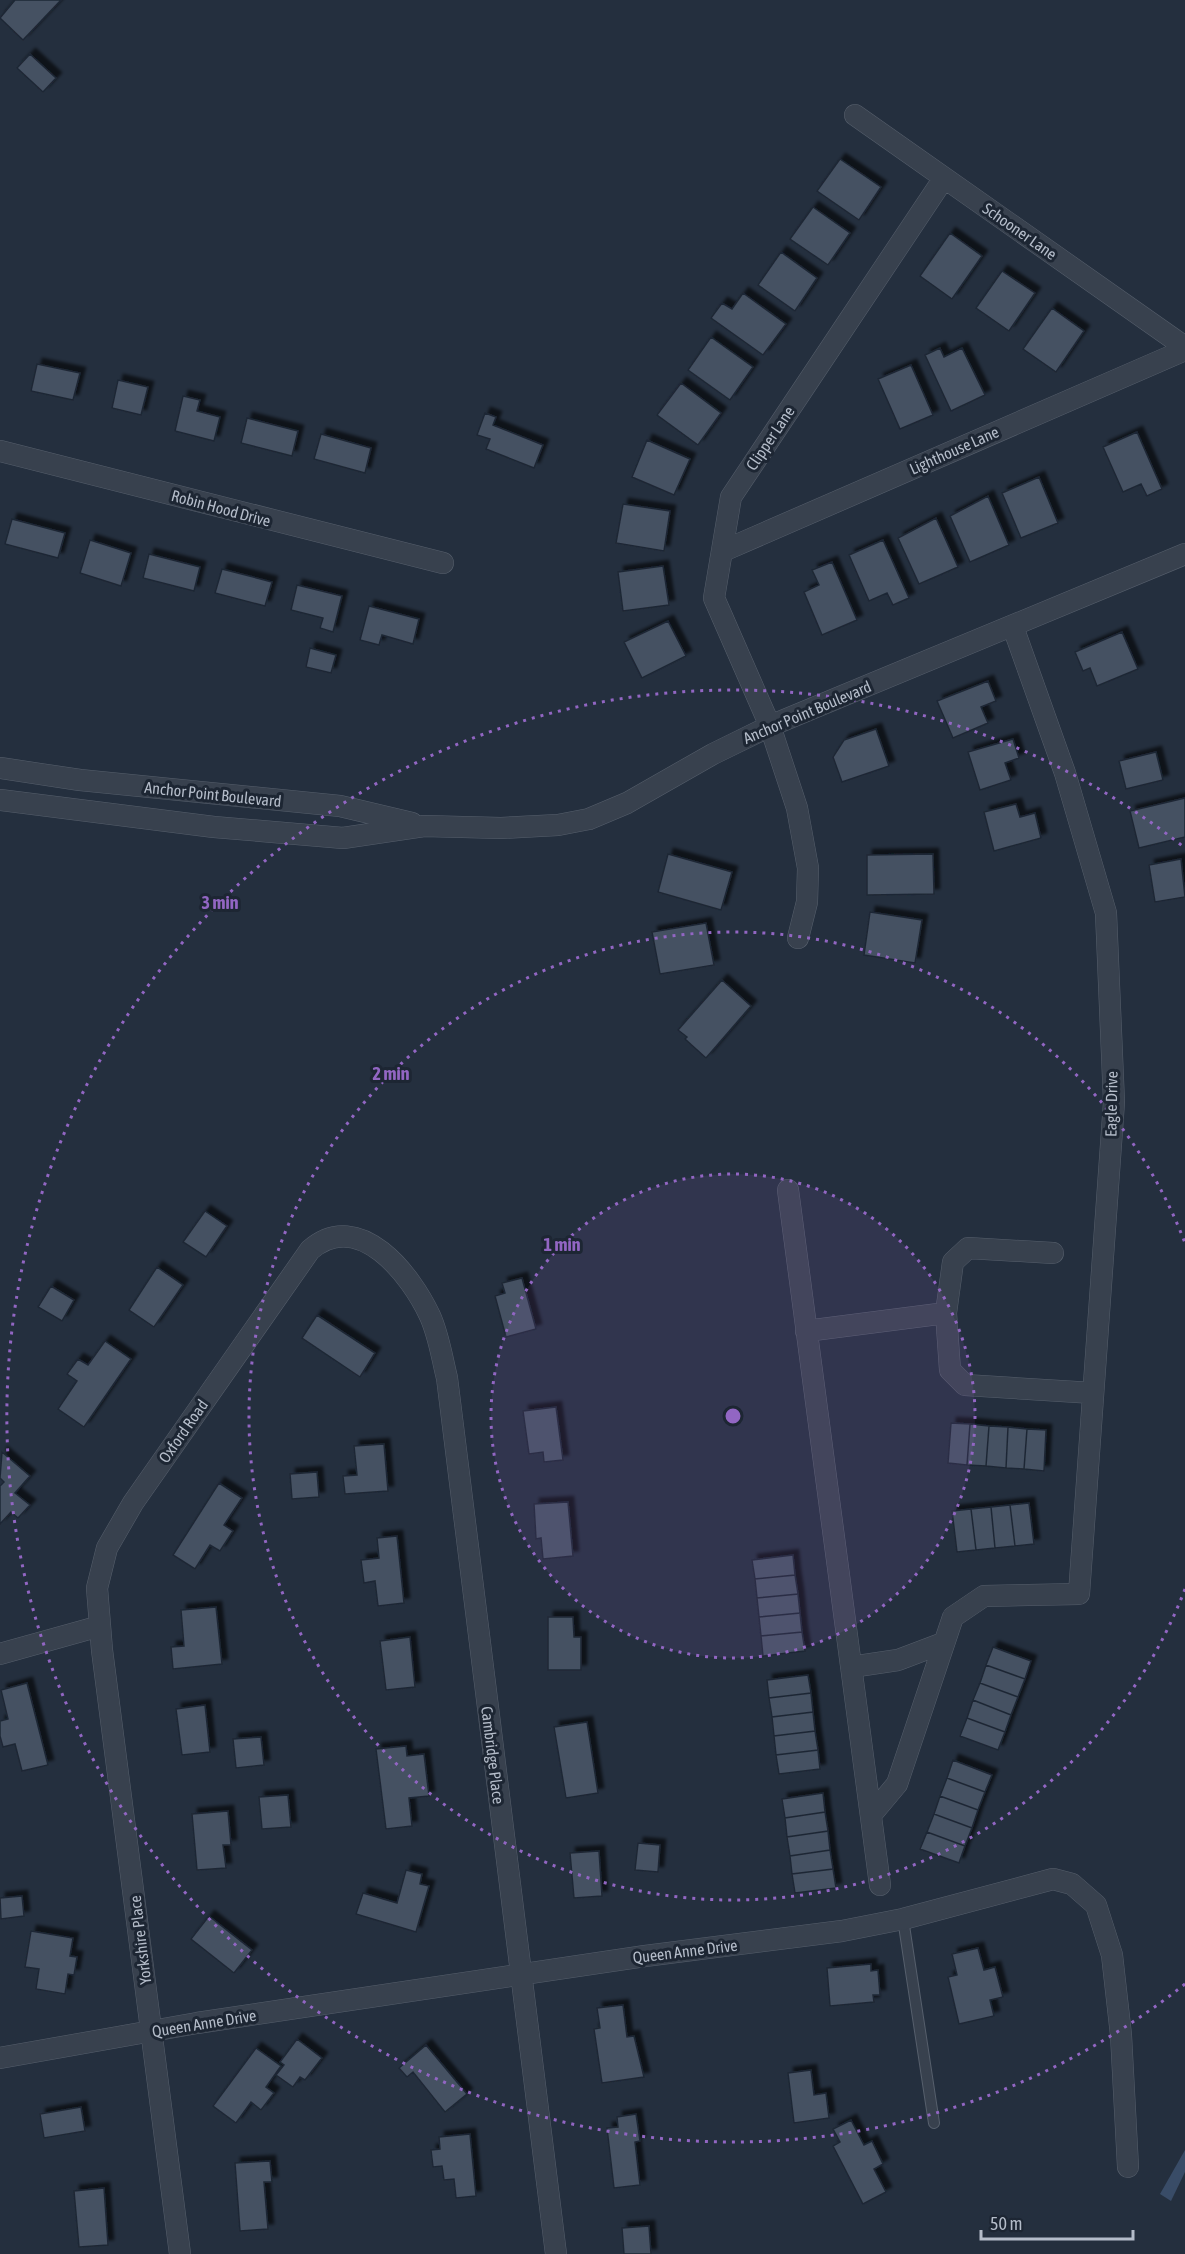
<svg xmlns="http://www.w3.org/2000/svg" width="1185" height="2254" viewBox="0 0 1185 2254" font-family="'Asap Condensed',sans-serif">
  <defs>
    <filter id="shadow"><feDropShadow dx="5.5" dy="-5.5" stdDeviation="1.5" flood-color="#0009"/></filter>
  </defs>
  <rect width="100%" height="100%" fill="#242f3e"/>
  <path fill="#394c67" d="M1185,2150V2172L1171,2201L1160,2194Z"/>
  <path fill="#455162" stroke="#1f2835" stroke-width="1.5" filter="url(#shadow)" d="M15,0H61L23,40L0,18Z
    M30,54L56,78L43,92L17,68Z
    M840,159L881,187L859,220L817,191Z
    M813,207L850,233L828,265L790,239Z
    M950,233L982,256L952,299L920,276Z
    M781,252L817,278L795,311L758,285Z
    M1002,271L1035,293L1009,331L976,308Z
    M743,293L786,324L763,355L711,318L722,303L732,309Z
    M1052,308L1084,331L1056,372L1023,349Z
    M711,337L753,367L730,400L688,370Z
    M940,348L944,357L962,348L985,395L951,411L925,355Z
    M37,364L80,373L73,400L31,391Z
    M911,365L933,415L900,429L878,379Z
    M118,380L148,387L141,415L112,408Z
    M681,383L721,413L698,445L657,415Z
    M183,396L200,400L197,411L220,417L214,441L175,431Z
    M485,413L496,417L493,425L543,445L534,468L486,449L490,439L477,435Z
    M247,418L298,431L292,456L241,443Z
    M1137,432L1162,489L1147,496L1141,484L1123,492L1103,447Z
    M321,434L371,448L365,473L314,459Z
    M647,440L690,459L674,495L632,477Z
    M1039,477L1058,523L1021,538L1002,493Z
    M988,496L1009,545L970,562L950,516Z
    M623,504L670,511L664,551L616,543Z
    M936,518L958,567L919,584L898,538Z
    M12,519L65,533L58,558L5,544Z
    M90,540L131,553L121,586L80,573Z
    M883,540L909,598L893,605L887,593L869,601L849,555Z
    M149,554L200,567L194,591L143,578Z
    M832,562L857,620L822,635L804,592L819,585L812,570Z
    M663,566L669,605L623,611L618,572Z
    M222,569L272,582L265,606L215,593Z
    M297,585L342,596L333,632L320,628L323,618L291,610Z
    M369,606L419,619L413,644L382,635L379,645L360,640Z
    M668,621L686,656L642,678L624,642Z
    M1122,632L1138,669L1097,686L1090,668L1083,671L1075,652Z
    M310,648L336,655L331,673L306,667Z
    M988,681L996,701L981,707L988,723L953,738L937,701Z
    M876,729L889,766L842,782L833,757L844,740Z
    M1013,739L1019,758L1005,763L1011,780L980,790L968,752Z
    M1156,752L1163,780L1126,789L1119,761Z
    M1185,798V837L1139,848L1130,811Z
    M1016,804L1020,817L1035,813L1041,838L994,851L984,812Z
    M668,854L732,872L721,910L658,892Z
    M933,854L934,894L867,895V855Z
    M1181,859L1185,897L1155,902L1149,865Z
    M870,912L922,920L915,963L864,955Z
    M706,923L714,965L660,974L652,932Z
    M722,980L751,1006L706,1058L685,1039L687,1037L678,1030Z
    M205,1211L227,1226L206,1257L183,1242Z
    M157,1267L183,1285L154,1327L129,1310Z
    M522,1278L536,1329L506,1337L495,1296L505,1293L502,1283Z
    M51,1286L74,1300L62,1321L38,1307Z
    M317,1315L375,1353L360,1377L302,1338Z
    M105,1341L131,1359L84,1427L58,1409L77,1381L67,1374L78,1359L88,1365Z
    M556,1407L563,1460L544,1462L543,1452L529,1454L523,1411Z
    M951,1423L970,1424L967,1465L948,1463Z
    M970,1424L989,1426L986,1466L967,1465Z
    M989,1426L1008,1427L1006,1468L986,1466Z
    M1008,1427L1027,1429L1024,1469L1006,1468Z
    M1027,1429L1046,1430L1044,1471L1024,1469Z
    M384,1444L388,1491L345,1494L343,1476L357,1475L354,1446Z
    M2,1452L30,1476L15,1493L30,1505L18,1518L11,1512L0,1524V1486L4,1482L0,1478Z
    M317,1472L319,1497L292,1499L290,1474Z
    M219,1483L242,1498L224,1525L233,1531L220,1551L210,1545L195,1569L173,1555Z
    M568,1502L573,1556L543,1559L541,1538L536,1539L534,1504Z
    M1029,1503L1034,1544L1015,1546L1010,1505Z
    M1010,1505L1015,1546L995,1548L991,1507Z
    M991,1507L995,1548L976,1550L971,1509Z
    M971,1509L976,1550L957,1552L952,1511Z
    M397,1536L404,1603L378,1606L375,1581L364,1583L361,1560L379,1558L377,1538Z
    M793,1555L795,1575L755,1579L752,1560Z
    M795,1575L798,1594L757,1598L755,1579Z
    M798,1594L800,1613L759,1617L757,1598Z
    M216,1607L222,1664L173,1669L171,1647L184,1646L181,1610Z
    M800,1613L802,1632L761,1636L759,1617Z
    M548,1617H573L574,1637H581V1670H548Z
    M802,1632L805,1651L763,1656L761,1636Z
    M410,1637L415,1687L386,1690L380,1641Z
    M993,1647L1031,1661L1025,1679L986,1665Z
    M986,1665L1025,1679L1018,1697L980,1683Z
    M808,1675L811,1693L769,1698L767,1680Z
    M27,1683L48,1765L22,1771L15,1744L3,1747L0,1736V1721L8,1719L1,1690Z
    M980,1683L1018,1697L1011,1715L973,1700Z
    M811,1693L813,1712L772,1717L769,1698Z
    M973,1700L1011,1715L1005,1732L967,1718Z
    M205,1705L210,1752L182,1755L176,1709Z
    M813,1712L815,1731L774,1736L772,1717Z
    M967,1718L1005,1732L998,1750L960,1736Z
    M587,1722L598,1793L566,1798L554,1727Z
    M815,1731L818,1750L776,1755L774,1736Z
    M261,1737L264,1765L236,1768L233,1739Z
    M406,1746L407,1756L424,1754L429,1796L409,1798L412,1826L386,1829L376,1749Z
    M818,1750L820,1769L779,1774L776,1755Z
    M953,1760L992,1775L985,1792L947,1778Z
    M947,1778L985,1792L978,1810L940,1796Z
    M823,1793L825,1812L785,1818L782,1799Z
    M288,1795L291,1827L262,1829L259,1797Z
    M940,1796L978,1810L972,1828L934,1814Z
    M228,1811L231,1845H223L226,1868L197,1870L192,1814Z
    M825,1812L828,1831L787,1837L785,1818Z
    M934,1814L972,1828L965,1846L927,1832Z
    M828,1831L830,1850L790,1856L787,1837Z
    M927,1832L965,1846L959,1863L920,1849Z
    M638,1843L660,1845L658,1872L635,1870Z
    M830,1850L833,1869L792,1874L790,1856Z
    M599,1851L602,1896L574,1898L570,1853Z
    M833,1869L836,1888L795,1893L792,1874Z
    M406,1870L422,1874L420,1884L429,1886L416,1932L356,1914L363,1893L397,1903Z
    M22,1896L24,1916L1,1919L0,1898Z
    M209,1916L252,1950L234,1973L191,1939Z
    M31,1931L73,1938L70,1956L77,1957L74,1975L68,1974L65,1994L36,1989L39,1969L25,1967Z
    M978,1948L984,1970L995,1967L1003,1997L990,2000L994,2016L959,2024L948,1977L957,1975L952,1954Z
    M871,1964V1971L878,1970L880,1995H873L874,2002L830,2006L827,1968Z
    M623,2005L627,2037L634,2036L644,2077L602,2083L594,2029L600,2028L597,2008Z
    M297,2039L322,2058L305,2080L300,2077L293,2087L276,2075L284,2065L280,2062Z
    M426,2045L467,2094L445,2112L413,2072L407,2077L399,2068Z
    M256,2048L281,2066L266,2087L274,2093L261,2110L251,2102L236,2123L213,2106Z
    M811,2070L814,2095L826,2093L829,2118L794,2123L788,2073Z
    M81,2107L85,2131L44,2138L40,2114Z
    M636,2114L640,2141L635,2142L640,2185L614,2188L607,2128L618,2127L617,2117Z
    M851,2120L864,2145L872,2141L883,2164L874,2169L886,2192L863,2204L833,2146L840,2142L833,2129Z
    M470,2134L476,2196L456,2198L454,2179L444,2180L442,2166L433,2167L431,2150L440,2149L439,2137Z
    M270,2161L272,2182H264L268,2229L240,2231L235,2163Z
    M104,2188L108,2245L79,2247L74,2191Z
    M649,2226L651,2254H624L622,2228Z"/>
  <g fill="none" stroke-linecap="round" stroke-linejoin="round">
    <defs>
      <path id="lane" d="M903,1919L934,2123"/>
      <path id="street" d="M855,115L1185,347
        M0,451L443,563
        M723,551L1185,350
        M0,768L80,780L340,806L412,823
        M0,800L214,827L343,838L424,826L501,828L558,825L589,819L627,803L713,754L770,726L1185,554
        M798,938L807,902L808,868L797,808L770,726L714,598L731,497L944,178
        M788,1190L880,1885
        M1053,1253L968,1248L953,1262L946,1313L950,1370L965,1385L1093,1393
        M806,1331L946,1313
        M0,1654L100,1626
        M851,1667L898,1660L943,1643
        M871,1815L897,1784L953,1617L984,1596L1079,1594L1114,1102L1106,913L1065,773L1013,627
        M0,2058L197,2023L645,1956L842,1931L903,1919L1053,1879L1072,1884L1096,1905L1112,1955L1121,2035L1128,2167
        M180,2254L102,1650L97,1588L107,1548L133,1503L310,1250C359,1207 411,1275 430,1316C439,1336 442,1358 447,1378L556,2254"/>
    </defs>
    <use href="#lane" stroke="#565f6c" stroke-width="12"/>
    <use href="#street" stroke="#565f6c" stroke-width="22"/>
    <use href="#lane" stroke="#38414e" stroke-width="10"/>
    <use href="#street" stroke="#38414e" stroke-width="21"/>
  </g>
  <circle cx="733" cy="1416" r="242" fill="#9266c3" fill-opacity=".12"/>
  <g fill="none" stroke="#9266c3" stroke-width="3" stroke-dasharray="3 6">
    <circle cx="733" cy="1416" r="242"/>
    <path d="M1185 1589A484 484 0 1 1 1185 1243"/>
    <path d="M1185 1984A726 726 0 1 1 1185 848"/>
  </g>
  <g text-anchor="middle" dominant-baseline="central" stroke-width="6" stroke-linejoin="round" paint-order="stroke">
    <g font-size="16" fill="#b4bcc9" stroke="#1d2633">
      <text transform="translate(1020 231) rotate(35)">Schooner Lane</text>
      <text transform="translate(770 438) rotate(-56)">Clipper Lane</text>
      <text transform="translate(954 450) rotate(-24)">Lighthouse Lane</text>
      <text transform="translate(221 508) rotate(15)">Robin Hood Drive</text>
      <text transform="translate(807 712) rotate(-23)">Anchor Point Boulevard</text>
      <text transform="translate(213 794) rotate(6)">Anchor Point Boulevard</text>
      <text transform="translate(1111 1104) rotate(-89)">Eagle Drive</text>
      <text transform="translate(183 1431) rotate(-55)">Oxford Road</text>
      <text transform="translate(493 1755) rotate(83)">Cambridge Place</text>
      <text transform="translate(140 1940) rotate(-97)">Yorkshire Place</text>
      <text transform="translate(685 1951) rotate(-7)">Queen Anne Drive</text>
      <text transform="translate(204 2023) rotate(-9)">Queen Anne Drive</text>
    </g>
  </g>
  <circle cx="733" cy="1416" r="9" fill="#9266c3" stroke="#1d2633" stroke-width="3"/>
  <g font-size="18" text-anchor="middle" font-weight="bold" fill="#9266c3" stroke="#1d2633" stroke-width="6" stroke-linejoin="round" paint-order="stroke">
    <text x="220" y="909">3 min</text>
    <text x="391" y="1080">2 min</text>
    <text x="562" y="1251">1 min</text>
  </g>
  <path d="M981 2230v9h152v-9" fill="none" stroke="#b4bcc9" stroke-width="3"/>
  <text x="990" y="2230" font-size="18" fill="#b4bcc9" stroke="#1d2633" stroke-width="4.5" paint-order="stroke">50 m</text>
</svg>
